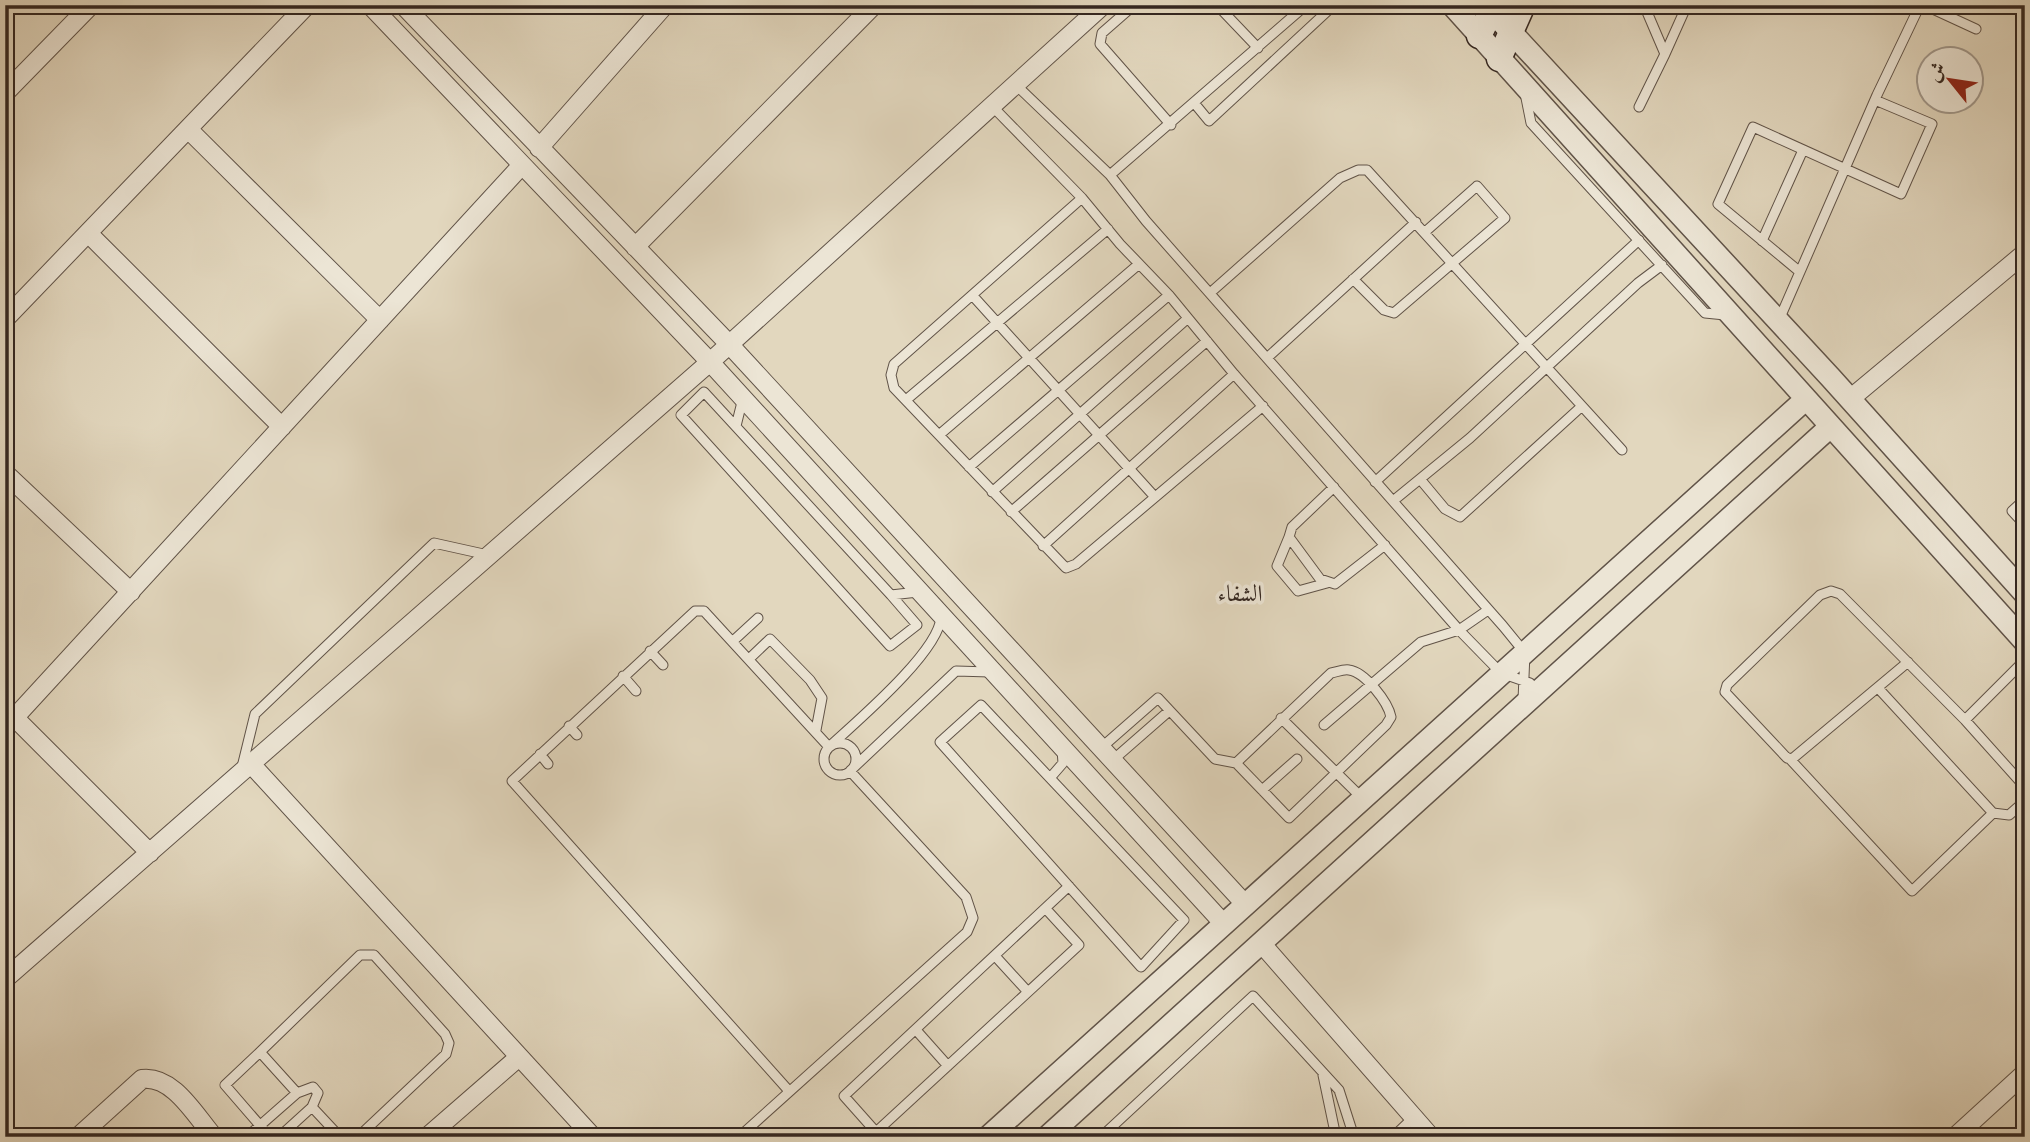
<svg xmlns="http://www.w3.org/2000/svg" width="2030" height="1142" viewBox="0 0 2030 1142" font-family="'Libre Caslon Text',Amiri,serif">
  <rect width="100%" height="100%" fill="#e2d7be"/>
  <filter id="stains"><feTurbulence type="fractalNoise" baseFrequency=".00286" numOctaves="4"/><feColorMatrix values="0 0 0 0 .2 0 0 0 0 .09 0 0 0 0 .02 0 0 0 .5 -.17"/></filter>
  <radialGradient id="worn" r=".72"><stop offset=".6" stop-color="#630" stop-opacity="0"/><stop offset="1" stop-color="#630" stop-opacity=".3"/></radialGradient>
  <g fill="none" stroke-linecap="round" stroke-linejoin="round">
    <defs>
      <path id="service" d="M1134,5L1102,33L1100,44L1171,125
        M1217,5L1258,48
        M1924,5L1976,29
        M1665,54L1687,5
        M1016,85L1110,175L1146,221L1503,626L1525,653L1523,700
        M1525,93L1531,123L1705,313L1725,315
        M1195,104L1209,121L1334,5
        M992,106L1082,198L1120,244L1169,295L1234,374L1459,630L1501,673L1530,683
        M1639,107L1665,54L1644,5
        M1110,175L1306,5
        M1082,198L894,364L891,375L894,388L1066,568L1076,564L1263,406
        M1762,241L1803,150
        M1800,272L1718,204L1753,127L1901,194L1932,124L1875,100
        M1353,279L1384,310L1394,313L1505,218L1477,186L1425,232
        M1210,293L1340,178L1358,170H1367L1622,450
        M973,296L1154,496
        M1779,320L1877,95L1920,5
        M1267,358L1416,222
        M906,400L1108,229
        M736,426L743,398
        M939,435L1139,264
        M969,467L1169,295
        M1420,479L1445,509L1460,517L1582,406
        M1375,482L1639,240
        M1334,487L1292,527L1289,537L1320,579L1335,584L1385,545
        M992,492L1187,319
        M2025,499L2012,511L2025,525
        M1393,501L1470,438L1638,283L1662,265
        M1011,512L1207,341
        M1289,537L1277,566L1298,591L1327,583
        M1043,546L1234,374
        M891,595L704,392L681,415L890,646L917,625L891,595L918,592
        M733,641L758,618
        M650,651L663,665
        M749,659L770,639L810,680L822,698L816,730
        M1908,662L1792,759L1787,758L1725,692L1727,685L1820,595L1831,591L1840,594L1965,720L2025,787
        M623,676L636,691
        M1878,688L1993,813L2009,815L2025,801
        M981,705L1184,920L1141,967L940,742Z
        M1281,718L1362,798
        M1965,720L2025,660
        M1324,725L1421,642L1459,630L1488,610
        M569,726L577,735
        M824 759a16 16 0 1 1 32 0a16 16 0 1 1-32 0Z
        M1101,748L1158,698L1215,759L1236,763L1331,673C1337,672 1343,669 1349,670C1365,672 1388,702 1391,717L1386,725L1289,818L1236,763
        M540,754L548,764
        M1789,758L1912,891L1993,813
        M1113,760L1169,711
        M242,767L255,714L434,543L488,555
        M1050,778L1063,763L1062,750
        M1262,790L1297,759
        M1046,909L1079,945L876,1132L844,1096L1069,886
        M996,957L1028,992
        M916,1030L948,1066
        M260,1052L360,955H374L445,1034L449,1043L446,1054L358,1137
        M1323,1075L1336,1137
        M789,1091L512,781L695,611H704L829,747C856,722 939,652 941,617
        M297,1093L313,1087L318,1093L312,1107
        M247,1137L297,1093L260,1052L225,1085L270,1137
        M279,1137L312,1107L340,1137
        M739,1137L967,932L973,918L966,897L850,771L956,671L990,672
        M1101,1137L1253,996L1339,1090L1354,1137
        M1393,1137L1414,1117"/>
      <path id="minor" d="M370,5L710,362L1223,923
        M403,5L728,343L1245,904
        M5,93L91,5
        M188,129L380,320
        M539,148L665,5
        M88,233L282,427
        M635,247L874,5
        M5,319L307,5
        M1850,399L2025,253
        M5,473L131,592
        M15,718L150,853
        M5,728L522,165
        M251,764L593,1137
        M1261,943L1431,1137
        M5,979L710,362L1103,5
        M78,1137L142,1079C173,1075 195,1115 214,1137
        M427,1137L519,1057
        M1955,1137L2025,1073"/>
      <path id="tertiary" d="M1452,5L2025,642
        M1486,5L1831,378L2025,594
        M988,1137L1806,399
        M1047,1137L1830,427"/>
      <path id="secondary" d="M1479,36L1494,5
        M1499,59L1523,5"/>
    </defs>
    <use href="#service" stroke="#605348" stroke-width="11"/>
    <use href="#minor" stroke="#605348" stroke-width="20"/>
    <use href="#tertiary" stroke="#605348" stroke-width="24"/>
    <use href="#secondary" stroke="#342721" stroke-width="27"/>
    <use href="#service" stroke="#ece5d5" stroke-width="9"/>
    <use href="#minor" stroke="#ece5d5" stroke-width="18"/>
    <use href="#tertiary" stroke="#ece5d5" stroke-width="21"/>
    <use href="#secondary" stroke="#ece5d5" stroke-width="24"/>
  </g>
  <g text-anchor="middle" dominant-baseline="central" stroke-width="7" stroke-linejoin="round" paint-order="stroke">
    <g font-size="23" fill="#342721" stroke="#ece5d5">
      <text x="1240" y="593">الشفاء</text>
    </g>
  </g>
  <rect width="2030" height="1142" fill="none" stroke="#e2d7be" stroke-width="28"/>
  <rect x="7" y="7" width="2016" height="1128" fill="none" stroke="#342721" stroke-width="3.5"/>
  <rect x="14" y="14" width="2002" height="1114" fill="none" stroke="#342721" stroke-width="2"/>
  <g transform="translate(1950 80) rotate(300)"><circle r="33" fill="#ece5d5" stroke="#a2998d" stroke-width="2"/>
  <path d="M0-5L12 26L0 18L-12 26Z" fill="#8f2418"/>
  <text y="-10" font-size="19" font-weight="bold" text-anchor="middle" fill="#342721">ش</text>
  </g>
  <rect width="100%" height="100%" filter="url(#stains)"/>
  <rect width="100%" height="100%" fill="url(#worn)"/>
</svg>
